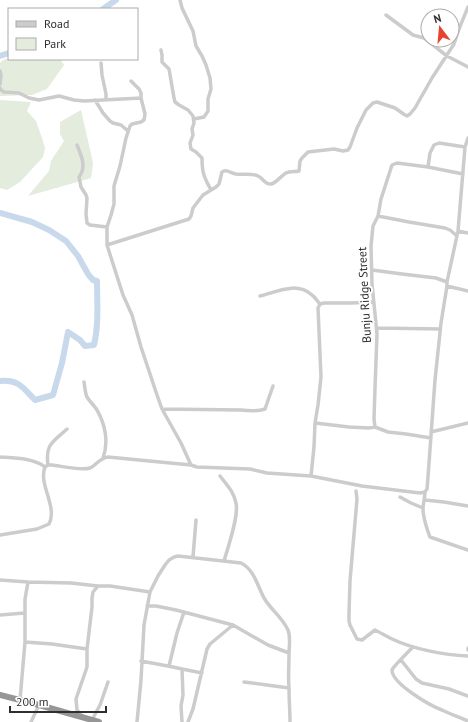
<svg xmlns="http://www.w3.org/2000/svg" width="468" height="722" viewBox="0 0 468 722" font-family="'PT Sans',sans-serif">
  <rect width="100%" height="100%" fill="#fff"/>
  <path fill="#e3ecdd" d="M9,58V59H60L64,65L47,89L32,95L0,96V63L3,60Z
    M0,100L31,102L27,111L36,121L42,138L45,148L43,157L20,182L7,190L0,188Z
    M81,110L93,163L91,178L28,196L49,171L51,161L64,141L60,134V122Z"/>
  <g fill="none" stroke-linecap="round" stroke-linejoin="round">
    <path stroke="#c9d9ec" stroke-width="6" d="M103,9L116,0
      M0,56L9,53
      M0,213L32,222L49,230L66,241L78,256L88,274L93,280L97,281C97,303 99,324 94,345L85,346L80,340L68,332L62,363L53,395L35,400C23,388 19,379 0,381"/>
    <path stroke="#ccc" stroke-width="3.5" d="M180,0L182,8L193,31L196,46L202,56L206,65L210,78L211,89L208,99V111L204,117L194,119
      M386,15L413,35L424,38L429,42L447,56L468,67
      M161,50L162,55V62L169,69L174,98L175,102L179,105L188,110L193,116L194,123L192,129L193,135L190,143L191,149L196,152L202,158C202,173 204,177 211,190
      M101,63L102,75L106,94V100
      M0,71L1,75L0,84
      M131,81L139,89L141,93V98L145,114L144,120L141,122L132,124L130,126L126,138L120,166L114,186V204L111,215L107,227V245L123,295L132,315L141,347L157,395L162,409L181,443L191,465
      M0,88L1,90L4,92L19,93L29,98L39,100L59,96L74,100L84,101L141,98
      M95,100L103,113L110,121L113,123L121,125L128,131
      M77,145C81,155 87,167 79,177L81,187L86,195L87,198L86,214L87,223L90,225L107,227
      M428,167L430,153L434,145L439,143L465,147
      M378,216L409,222L445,228L450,230L457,236
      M458,231L468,233
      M107,245L189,219L191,216L193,208L203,195L216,187L219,184L222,172L224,171C228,170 231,173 236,174C243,175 252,173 258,176C263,178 265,185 271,184C275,184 281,176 286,173C290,171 295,172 299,171L300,161L302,158L308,152L334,149L343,151L348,150L350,147L357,128L366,110L373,103L377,102L395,108L405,115L407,116L410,114L415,108L432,78L454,44L459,29L468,7
      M372,270L402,274L436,278L447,282
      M447,286L468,291
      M260,296C277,292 296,281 312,295C315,297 317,301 320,304
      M377,328L440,329
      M84,382C85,387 85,393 87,397C90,402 94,405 97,410C105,424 109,442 103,458
      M162,409L241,410C249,411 257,412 265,409L273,386
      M315,423L349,427L369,428L375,427L388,432L406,434L431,438
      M375,427L374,419L375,388L377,334L372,284L371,246L373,226L378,216L381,199L392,165L397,163L428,167L463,174
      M431,432L468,423
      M0,457C14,458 34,458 45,467
      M48,465C45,444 53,442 67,429
      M220,476C227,485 234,492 236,503C239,516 228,547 224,561
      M311,476L314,447L315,423L318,405L321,377L318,308L320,304L324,303H351L374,302
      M356,491L357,499L350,581L349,613V621L350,625L357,639L362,640L375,630C381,633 386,636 392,639C413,649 444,655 468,656
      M425,492C425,498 423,503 423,509C423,516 427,530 430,537L468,550
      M400,497L411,503L423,508
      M425,500L444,502L468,506
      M0,535L37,529L49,524C58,507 38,484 45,467L48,465H52C61,466 81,471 90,468C97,465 99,458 108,457L191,465L197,467L250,469L267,473L311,476L362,486L420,493L425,492L427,489L428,477L435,380L441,323L447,286V282L458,231L465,147L468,138
      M193,557L196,520
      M0,580L28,582L71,583L98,586H110L150,592
      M147,606H156L176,610L233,625L268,645L289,653
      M0,615L25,613
      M25,642L52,644L87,649
      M413,647C409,651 393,667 392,670C392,684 431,706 442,710C450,714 459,717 468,721
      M468,648V650
      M401,660L416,679L422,683L449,689L468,696
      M141,661L173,667L182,669L183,695L181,706L182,722
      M169,666L177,633L184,612
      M182,669L202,673
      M244,682L289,688
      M20,700L25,642V599L28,582
      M83,717L77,710L76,699L87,667V649L92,607V598L93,592L98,586
      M92,720L100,705L108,682
      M31,722L39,705
      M137,722L141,680L144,625L150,592L158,576L165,565L169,560L174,557L178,556L241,563C254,569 258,587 264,598C271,610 282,617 288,630C291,638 289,646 289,654C289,666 288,677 289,688C289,700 290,711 290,722
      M188,722L193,709L207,649L210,644L233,625"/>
    <path stroke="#969696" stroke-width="6" d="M0,695L39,705L99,722"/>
  </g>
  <g text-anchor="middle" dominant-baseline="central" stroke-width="4" stroke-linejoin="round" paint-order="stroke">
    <g font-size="12" fill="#2f2f2f" stroke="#fff">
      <text transform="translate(364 295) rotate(-93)">Bunju Ridge Street</text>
    </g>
  </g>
  <rect x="8" y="8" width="130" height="52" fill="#ffffff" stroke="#acacac"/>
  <rect x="16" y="21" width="20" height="6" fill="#cccccc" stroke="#acacac"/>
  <text x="44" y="28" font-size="12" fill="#2f2f2f">Road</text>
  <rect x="16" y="38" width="20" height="12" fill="#e3ecdd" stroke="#acacac"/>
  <text x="44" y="48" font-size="12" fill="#2f2f2f">Park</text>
  <g transform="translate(440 28) rotate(344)"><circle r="19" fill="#ffffff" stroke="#acacac"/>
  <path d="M0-3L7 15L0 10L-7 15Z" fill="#e64431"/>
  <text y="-6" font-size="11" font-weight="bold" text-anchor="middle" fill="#2f2f2f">N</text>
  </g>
  <path d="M10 706v6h96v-6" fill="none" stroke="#2f2f2f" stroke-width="2"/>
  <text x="16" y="706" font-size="12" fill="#2f2f2f" stroke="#ffffff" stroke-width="3" paint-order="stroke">200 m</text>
</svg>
